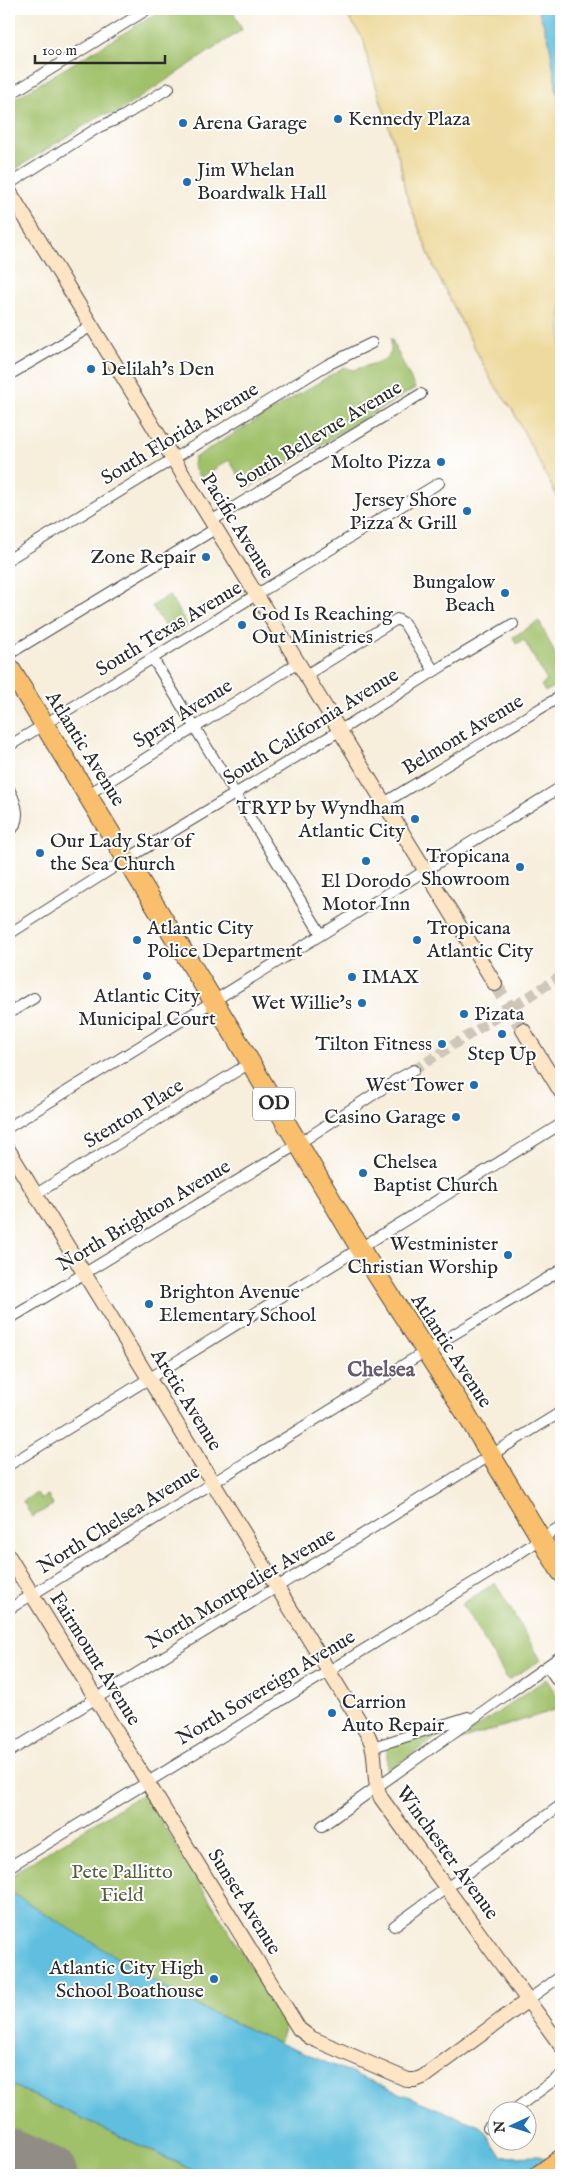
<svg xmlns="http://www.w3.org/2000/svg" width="570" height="2184" viewBox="0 0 570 2184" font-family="'IM FELL English',serif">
  <rect width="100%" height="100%" fill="#fff"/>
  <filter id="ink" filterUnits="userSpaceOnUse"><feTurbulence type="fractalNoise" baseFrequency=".02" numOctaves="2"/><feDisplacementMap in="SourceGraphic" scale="10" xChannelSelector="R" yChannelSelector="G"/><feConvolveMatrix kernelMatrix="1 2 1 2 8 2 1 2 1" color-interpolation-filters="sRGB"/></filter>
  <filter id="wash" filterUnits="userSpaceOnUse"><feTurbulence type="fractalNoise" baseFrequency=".0096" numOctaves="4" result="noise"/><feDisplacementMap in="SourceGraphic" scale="20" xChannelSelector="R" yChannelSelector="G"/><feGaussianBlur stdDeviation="1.12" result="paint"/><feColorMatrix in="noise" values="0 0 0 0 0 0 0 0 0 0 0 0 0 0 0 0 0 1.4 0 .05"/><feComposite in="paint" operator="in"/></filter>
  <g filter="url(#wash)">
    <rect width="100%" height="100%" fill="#f7eedc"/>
    <path fill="#a0c16a" stroke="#66764a" d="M164,9H232L242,30L115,114H103L9,173V102Z
      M391,338L415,388L247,489L229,460L200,478L193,466L194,458L344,367L353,370L379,362L388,357L391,352Z
      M169,595L188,626L171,637L152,606Z
      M539,621L561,666V683L545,692L541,685L547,681L524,640L516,644L513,637Z
      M37,1493L41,1499L48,1495L53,1505L32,1517L23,1501Z
      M495,1583L541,1660L508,1680L462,1604Z
      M546,1679L561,1701V1708L457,1741Z
      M438,1732L440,1734L437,1737L387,1771V1747Z
      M142,1796L148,1800L286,2024L279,2043L187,2001L9,1891V1883L18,1870L137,1797Z
      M9,2084L202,2175H203H9Z"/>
    <path fill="#eeda9e" stroke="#8c8264" d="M343,9H538L549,40L561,117V504L513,411L491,380L434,268L405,191L400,162L367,57L364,40Z"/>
    <path fill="#60bfde" stroke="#467584" d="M538,9H561V117L549,40Z
      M9,1891L187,2001L279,2043L482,2127L501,2157L539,2156L548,2159L560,2175H203L9,2084Z"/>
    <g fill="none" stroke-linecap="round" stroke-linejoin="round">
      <path stroke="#918c84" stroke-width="59" d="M9,2158L48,2175"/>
    </g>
  </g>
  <g filter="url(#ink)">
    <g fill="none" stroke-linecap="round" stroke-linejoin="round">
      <path stroke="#cec7b9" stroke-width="10" stroke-dasharray="10 5" stroke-linecap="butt" d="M414,1070L561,976"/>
      <path stroke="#cec7b9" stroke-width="14" stroke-dasharray="14 7" stroke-linecap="butt" d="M495,984L523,1030"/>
      <defs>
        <path id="street" d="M9,95L148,9
          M9,184L99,127L122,117L169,88
          M9,375L92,326
          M211,521L421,394
          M9,559L327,365L372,343
          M9,654L215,529
          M153,659L321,934
          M306,675L397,619L404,623L434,671
          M9,746L439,483
          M9,789C17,804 22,820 9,833
          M87,795L298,663
          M384,803L561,696
          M9,934L127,859L339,731L444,665L513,624
          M9,1013L34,998
          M394,1081L414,1070
          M9,1127L561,787
          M36,1194L250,1063
          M9,1319L298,1144L388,1085
          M9,1465L561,1124
          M9,1609L426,1351L561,1270
          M547,1666L561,1686
          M373,1747L468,1717
          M9,1752L561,1412
          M322,1826L561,1656
          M9,1867L489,1573L561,1526
          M394,1926L561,1805
          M528,2000L561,1976
          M511,2112L561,2075
          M488,2128L498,2121"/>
        <path id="secondary" d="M9,191L495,984
          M523,1030L561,1092
          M9,1151L368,1735C379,1755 371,1778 381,1798L561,2046
          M9,1557L299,2029L311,2038L408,2080H415L423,2077L528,2000"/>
        <path id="highway" d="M9,667L233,1033L361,1250L465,1412L561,1572
          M539,2175L561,2159"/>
      </defs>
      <use href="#street" stroke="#4a4846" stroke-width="12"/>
      <use href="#secondary" stroke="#4a4846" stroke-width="16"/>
      <use href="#highway" stroke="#4a4846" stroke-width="21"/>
      <use href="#street" stroke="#fff" stroke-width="10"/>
      <use href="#secondary" stroke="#fde5c5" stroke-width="14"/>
      <use href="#highway" stroke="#f9bf6d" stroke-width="19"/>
    </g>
  </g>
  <g fill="#1f6fb2" stroke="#fff" stroke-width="2">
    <circle cx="338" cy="119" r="5"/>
    <circle cx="183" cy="123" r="5"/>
    <circle cx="187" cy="182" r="5"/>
    <circle cx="91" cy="369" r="5"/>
    <circle cx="441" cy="462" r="5"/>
    <circle cx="467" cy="511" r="5"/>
    <circle cx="206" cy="557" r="5"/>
    <circle cx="505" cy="593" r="5"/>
    <circle cx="242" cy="625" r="5"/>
    <circle cx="415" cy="819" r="5"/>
    <circle cx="40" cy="853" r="5"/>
    <circle cx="366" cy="861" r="5"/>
    <circle cx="520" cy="867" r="5"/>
    <circle cx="137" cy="940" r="5"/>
    <circle cx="417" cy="940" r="5"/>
    <circle cx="147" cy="976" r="5"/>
    <circle cx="352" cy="977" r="5"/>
    <circle cx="362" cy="1003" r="5"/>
    <circle cx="464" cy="1014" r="5"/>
    <circle cx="502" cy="1034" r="5"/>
    <circle cx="442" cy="1044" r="5"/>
    <circle cx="474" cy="1085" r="5"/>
    <circle cx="456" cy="1117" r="5"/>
    <circle cx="363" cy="1173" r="5"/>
    <circle cx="508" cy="1255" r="5"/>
    <circle cx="149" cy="1304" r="5"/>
    <circle cx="332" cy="1713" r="5"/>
    <circle cx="214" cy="1979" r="5"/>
  </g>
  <g text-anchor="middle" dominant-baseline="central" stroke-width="4" stroke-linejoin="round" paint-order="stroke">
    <rect fill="#fff" stroke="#6b6b6b" stroke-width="1" x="253" y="1087.5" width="42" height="33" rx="4"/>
    <g font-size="19" font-weight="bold" fill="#2b2b2b">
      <text x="274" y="1104">OD</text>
    </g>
    <g font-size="20" fill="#2b2b2b" stroke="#fff" text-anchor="start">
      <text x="348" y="119">Kennedy Plaza</text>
      <text x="193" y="123">Arena Garage</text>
      <text x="197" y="170">Jim Whelan<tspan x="197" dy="23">Boardwalk Hall</tspan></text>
      <text x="101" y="369">Delilah's Den</text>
      <text x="431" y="462" text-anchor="end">Molto Pizza</text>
      <text x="457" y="500" text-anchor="end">Jersey Shore<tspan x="457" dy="23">Pizza &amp; Grill</tspan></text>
      <text x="196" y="557" text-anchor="end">Zone Repair</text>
      <text x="495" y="582" text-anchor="end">Bungalow<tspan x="495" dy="23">Beach</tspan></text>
      <text x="252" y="614">God Is Reaching<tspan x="252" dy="23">Out Ministries</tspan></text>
      <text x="405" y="808" text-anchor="end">TRYP by Wyndham<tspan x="405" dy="23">Atlantic City</tspan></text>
      <text x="50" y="841">Our Lady Star of<tspan x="50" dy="23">the Sea Church</tspan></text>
      <text x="510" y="856" text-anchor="end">Tropicana<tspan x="510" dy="23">Showroom</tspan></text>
      <text x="366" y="881" text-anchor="middle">El Dorodo<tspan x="366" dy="23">Motor Inn</tspan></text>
      <text x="147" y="928">Atlantic City<tspan x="147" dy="23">Police Department</tspan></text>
      <text x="427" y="928">Tropicana<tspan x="427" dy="23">Atlantic City</tspan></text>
      <text x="362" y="977">IMAX</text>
      <text x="147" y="996" text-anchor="middle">Atlantic City<tspan x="147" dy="23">Municipal Court</tspan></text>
      <text x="352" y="1003" text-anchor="end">Wet Willie's</text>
      <text x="474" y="1014">Pizata</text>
      <text x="432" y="1044" text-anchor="end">Tilton Fitness</text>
      <text x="502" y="1054" text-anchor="middle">Step Up</text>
      <text x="464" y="1085" text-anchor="end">West Tower</text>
      <text x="446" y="1117" text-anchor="end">Casino Garage</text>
      <text x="373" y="1162">Chelsea<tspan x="373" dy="23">Baptist Church</tspan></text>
      <text x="498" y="1244" text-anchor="end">Westminister<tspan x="498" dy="23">Christian Worship</tspan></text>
      <text x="159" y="1292">Brighton Avenue<tspan x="159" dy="23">Elementary School</tspan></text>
      <text x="342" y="1702">Carrion<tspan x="342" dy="23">Auto Repair</tspan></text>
      <text x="204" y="1968" text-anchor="end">Atlantic City High<tspan x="204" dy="23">School Boathouse</tspan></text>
    </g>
    <g font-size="20" fill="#2b2b2b" stroke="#fff">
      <text transform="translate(180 434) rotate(-31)">South Florida Avenue</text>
      <text transform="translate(319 435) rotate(-31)">South Bellevue Avenue</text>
      <text transform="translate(237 526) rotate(58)">Pacific Avenue</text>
      <text transform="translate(169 629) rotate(-31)">South Texas Avenue</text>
      <text transform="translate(183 714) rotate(-32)">Spray Avenue</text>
      <text transform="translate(311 727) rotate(-32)">South California Avenue</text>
      <text transform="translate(463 735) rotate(-31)">Belmont Avenue</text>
      <text transform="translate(85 749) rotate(58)">Atlantic Avenue</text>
      <text transform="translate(134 1114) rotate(-32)">Stenton Place</text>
      <text transform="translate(144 1216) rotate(-31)">North Brighton Avenue</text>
      <text transform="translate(451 1351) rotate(57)">Atlantic Avenue</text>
      <text transform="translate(186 1400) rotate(58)">Arctic Avenue</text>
      <text transform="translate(119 1520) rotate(-32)">North Chelsea Avenue</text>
      <text transform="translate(241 1589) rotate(-31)">North Montpelier Avenue</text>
      <text transform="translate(95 1659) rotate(58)">Fairmount Avenue</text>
      <text transform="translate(266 1688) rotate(-31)">North Sovereign Avenue</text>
      <text transform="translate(447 1853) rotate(54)">Winchester Avenue</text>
      <text transform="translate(244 1902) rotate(58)">Sunset Avenue</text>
    </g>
    <g font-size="20" fill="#546041" stroke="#fff">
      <text x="122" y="1872">Pete Pallitto<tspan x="122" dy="23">Field</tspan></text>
    </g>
    <g font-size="21" font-weight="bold" fill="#665b6c" stroke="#fff">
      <text x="381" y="1370">Chelsea</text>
    </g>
  </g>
  <rect width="570" height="2184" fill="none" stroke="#fff" stroke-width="30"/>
  <g transform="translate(512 2126) rotate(266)"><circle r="24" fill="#ffffff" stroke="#aaaaaa"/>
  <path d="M0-4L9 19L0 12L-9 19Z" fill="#1f6fb2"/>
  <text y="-8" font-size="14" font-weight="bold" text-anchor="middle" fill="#2b2b2b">N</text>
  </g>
  <path d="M35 55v8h130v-8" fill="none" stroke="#2b2b2b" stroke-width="2.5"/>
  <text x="42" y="55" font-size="15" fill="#2b2b2b" stroke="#ffffff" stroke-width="4" paint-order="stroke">100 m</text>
</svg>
